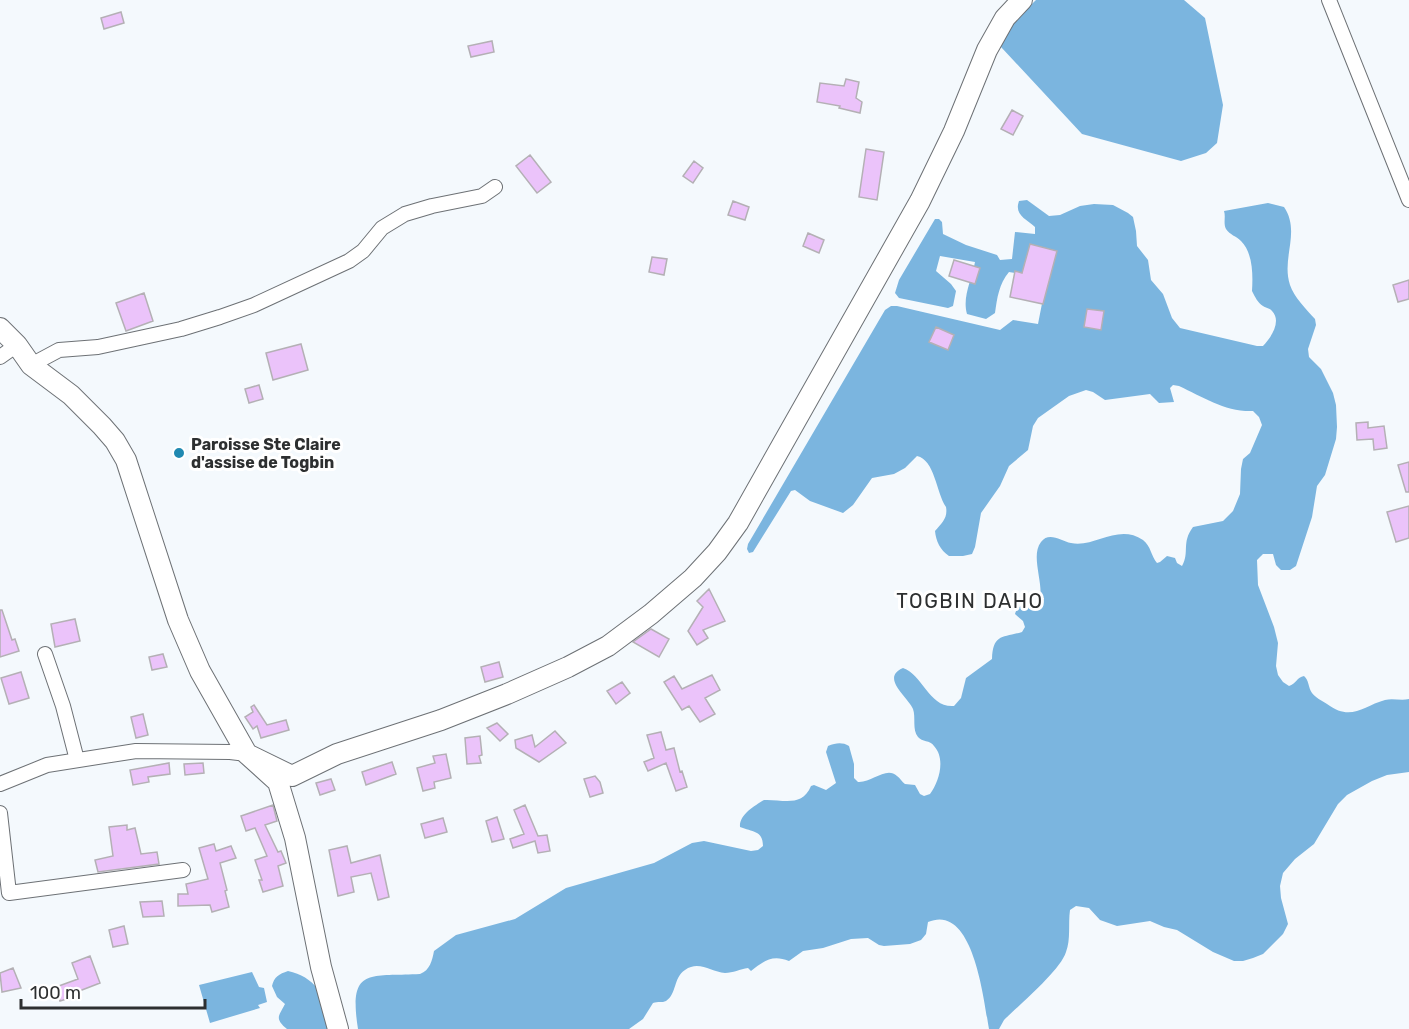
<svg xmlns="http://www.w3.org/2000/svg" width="1409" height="1029" viewBox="0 0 1409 1029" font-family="Rubik,sans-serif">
  <rect width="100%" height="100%" fill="#f4f9fd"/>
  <path fill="#7bb5df" d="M1036,0H1184L1205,18L1223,105L1217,143L1206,153L1181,161L1082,134L1001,47L1000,39L1002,33Z
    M1027,200L1049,216L1060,215L1080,206L1094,204L1113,205L1128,213L1133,217L1136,231L1137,246L1148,260L1151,280L1163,294L1172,318L1180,328L1257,346H1263C1271,338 1282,321 1272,311C1270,308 1266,308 1263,306C1258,303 1255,297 1252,291C1253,275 1253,253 1241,241C1236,236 1230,235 1226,229C1223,223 1226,217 1224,211L1268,203L1284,207C1301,232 1281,258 1290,285C1294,297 1306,309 1315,319L1316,325L1308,349L1309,357L1321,369L1333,393L1336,405L1337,427L1336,439L1325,475L1317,486L1312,517L1296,566L1290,570H1281L1276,565L1273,554H1263L1257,560L1258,585L1274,627L1278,643L1276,666L1278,675L1283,682L1289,686C1296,684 1297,677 1304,676C1309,680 1308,687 1312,693C1315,697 1322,701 1327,704C1351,722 1363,706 1385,700C1393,698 1401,701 1409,699V772L1387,775L1372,781L1347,795L1338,804L1314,844L1295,859L1283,873L1280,886L1281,898L1288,924L1283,934L1263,954L1253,958L1243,961H1234L1213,952L1177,930L1164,927L1150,921L1117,926L1100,920L1089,908L1076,906L1070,910C1068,924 1071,939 1066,952C1060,971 1019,1005 1004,1020L999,1029H989C984,1002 974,902 928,922L926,934L921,940L910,944L884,946L879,945L868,938L851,939L823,948L803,951L789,961C772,954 764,961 751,971L748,968C740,969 733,973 725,973C711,972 699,960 685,970C673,978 677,994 666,1001C662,1003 658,1001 653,1003L643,1019L629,1029H358C348,966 370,977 420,974C430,970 432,961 434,951L456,935L515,919L566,888L654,863L692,843L704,841L751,851L758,850L763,846C763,830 752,832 740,827C739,815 754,806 764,800C782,799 802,808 811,786L814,785L826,790L836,783L826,752L828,746C836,743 842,742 849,746L854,764V778L858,782C872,783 886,766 897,776C900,778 902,782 905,784L915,785L920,794L924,796L930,794C939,782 946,759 934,746C930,740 922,742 918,737C912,730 916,717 913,709C908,697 880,678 903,668C923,675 929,708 954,706L961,698L966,678L992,659C993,634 1002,638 1022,632L1025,627L1023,621L1015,614C1018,602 1029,606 1038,605C1047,589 1029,557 1041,542C1049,531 1061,541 1071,543C1095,548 1118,523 1143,540C1151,546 1151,556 1157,563L1160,562L1167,556L1175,558L1177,563L1182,566C1190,552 1181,543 1193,527L1223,521L1233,511L1240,494L1241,469L1243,459L1250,453L1262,425L1259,417L1253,411C1225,412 1203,397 1179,386L1173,385L1170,388L1174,402L1159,403L1150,394L1105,400L1093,392L1086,390L1069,396L1038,418L1033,426L1028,450L1009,466L1000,486L981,513L975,547L972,554L963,556H949C940,550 936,541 935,531C942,523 948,518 946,507C936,492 935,460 917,456L905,468L894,474L872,478L853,505L843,513L810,501L795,490L791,491L753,552L749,553L747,549L748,544L885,310L891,306H897L1000,330L1013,320L1038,324L1047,278L1009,272C999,284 997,298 995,313L986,319L967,314C962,297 972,279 975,262L940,256L936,271L951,284L956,291L953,306L948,308L899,298L895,293L899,280L935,219H939L942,222L943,234L966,245L997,255L1000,260L1012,259L1015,232L1035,234V227C1026,219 1014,215 1019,201Z
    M288,971C319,977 328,1005 342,1029H287C274,1018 279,1016 285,1004L277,997L272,986C274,977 279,974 288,971Z
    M252,972L259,987L264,988L267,1002L258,1005L260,1008L210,1023L199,985Z"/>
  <path fill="#ebc3fa" stroke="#b4b0b5" stroke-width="1.5" d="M121,12L124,23L104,29L101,18Z
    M492,41L494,52L471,57L468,46Z
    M846,79L859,82L856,98L862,102L860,113L839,108L840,106L817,102L820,83L844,86Z
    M1012,110L1023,116L1013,135L1001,129Z
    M866,149L884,152L877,200L859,197Z
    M530,155L551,182L537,193L516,166Z
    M694,161L703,168L693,183L683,176Z
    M733,201L749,207L745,220L728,215Z
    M808,233L824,240L819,253L803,246Z
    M1030,244L1057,251L1043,304L1010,297L1015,271L1022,273Z
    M652,257L667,259L664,275L649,272Z
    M954,260L980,268L975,284L949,276Z
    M1409,280V299L1398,302L1393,285Z
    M144,293L153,321L126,331L116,303Z
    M1087,309L1104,311L1101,330L1084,327Z
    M936,327L954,335L948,350L929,342Z
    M301,344L308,370L273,380L266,353Z
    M259,385L263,399L249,403L245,389Z
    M1368,422V428L1384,426L1387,448L1374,450L1373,439L1357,440L1356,423Z
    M1409,462V492H1406L1398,465Z
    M1409,506V538L1396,542L1387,512Z
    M709,589L725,621L703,630L708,638L697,645L688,631L703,607L697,601Z
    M0,610H2L12,640L15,639L19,651L0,657Z
    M75,619L80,641L55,647L51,624Z
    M651,629L669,639L659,657L633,642Z
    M163,654L167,667L152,670L149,657Z
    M499,662L503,677L485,682L481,667Z
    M21,672L29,698L9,704L1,678Z
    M712,675L720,690L705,698L715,714L700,722L689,706L682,710L664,682L674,676L682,689Z
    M622,682L630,693L616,704L607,691Z
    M254,705L267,725L286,720L289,730L261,738L257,726L253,729L245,717L253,712L251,707Z
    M143,714L148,735L136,738L131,717Z
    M497,723L508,734L500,741L487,728Z
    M555,731L566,743L539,762L516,748L515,740L532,735L535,747Z
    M661,732L666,750L674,748L680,772L682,771L687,787L676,791L666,763L648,771L644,762L654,758L647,735Z
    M480,736L482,755L479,756L481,763L467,764L465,738Z
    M446,754L451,778L434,782L435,788L423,791L417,768L435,763L433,756Z
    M392,762L396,774L366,785L362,772Z
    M169,763L170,774L148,777L149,782L133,785L130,770Z
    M203,763L204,773L185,775L184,764Z
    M595,776L600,782L603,793L590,797L584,779Z
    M331,779L335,790L320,795L316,783Z
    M273,805L277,821L265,825L278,852L281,851L286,863L278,866L283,886L263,892L259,880H262L255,860L267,856L255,828L246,831L241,816Z
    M525,805L538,836L547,835L550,851L538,853L535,841L513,848L510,839L524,834L514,810Z
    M497,817L504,839L492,842L486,821Z
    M443,818L447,832L425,838L421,824Z
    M127,825V830L135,828L141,854L157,852L159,864L98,872L95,860L113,856L109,827Z
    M214,844L216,851L231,846L236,858L220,863L227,890L225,891L229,907L212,912L210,905L178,906V894H188L186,884L208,879L199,848Z
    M347,846L351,863L380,855L389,897L378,900L371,873L351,877L354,892L338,896L329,850Z
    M162,901L164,916L143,917L140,902Z
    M124,926L128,944L113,947L109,930Z
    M90,956L100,983L69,995L70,998L60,1001L56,987L78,979L72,963Z
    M13,968L21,988L2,992L0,973Z"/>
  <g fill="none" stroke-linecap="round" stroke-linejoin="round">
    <defs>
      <path id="street" d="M1329,0L1409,200
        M0,357L17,345
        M31,365L59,350L98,347L181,329L220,317L254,305L349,261L363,251L382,228L405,214L432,206L482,196L495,187
        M45,654L63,706L77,760
        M0,784L47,765L136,751L230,752L247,754
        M0,813L9,893L183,870"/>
      <path id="secondary" d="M0,328L17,345L31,365L71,395L102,426L115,441L126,460L178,620L200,671L247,754L278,782L295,838L321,967L338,1029
        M247,754L292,776L337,754L441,720L507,694L568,667L608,646L651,614L693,578L717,552L738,523L782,445L920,201L954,131L987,50L1005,18L1022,0"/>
    </defs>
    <use href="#street" stroke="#6d7175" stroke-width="16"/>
    <use href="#secondary" stroke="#6d7175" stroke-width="22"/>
    <use href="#street" stroke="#fff" stroke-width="14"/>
    <use href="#secondary" stroke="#fff" stroke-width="20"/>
  </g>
  <circle fill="#2089b1" stroke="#fff" stroke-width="2" cx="179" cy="453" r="6"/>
  <g text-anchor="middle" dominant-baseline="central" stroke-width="6" stroke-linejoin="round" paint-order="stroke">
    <g font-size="16" font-weight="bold" fill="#2d2f30" stroke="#fff" text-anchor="start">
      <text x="191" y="444">Paroisse Ste Claire<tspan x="191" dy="18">d'assise de Togbin</tspan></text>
    </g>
    <g font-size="20" letter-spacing="1.5" fill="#2d2f30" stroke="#fff">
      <text x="970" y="601">TOGBIN DAHO</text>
    </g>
  </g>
  <path d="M21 999v9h184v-9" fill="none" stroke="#2d2f30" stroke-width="3"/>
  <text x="30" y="999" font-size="18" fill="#2d2f30" stroke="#ffffff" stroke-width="4.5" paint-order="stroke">100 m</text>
</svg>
